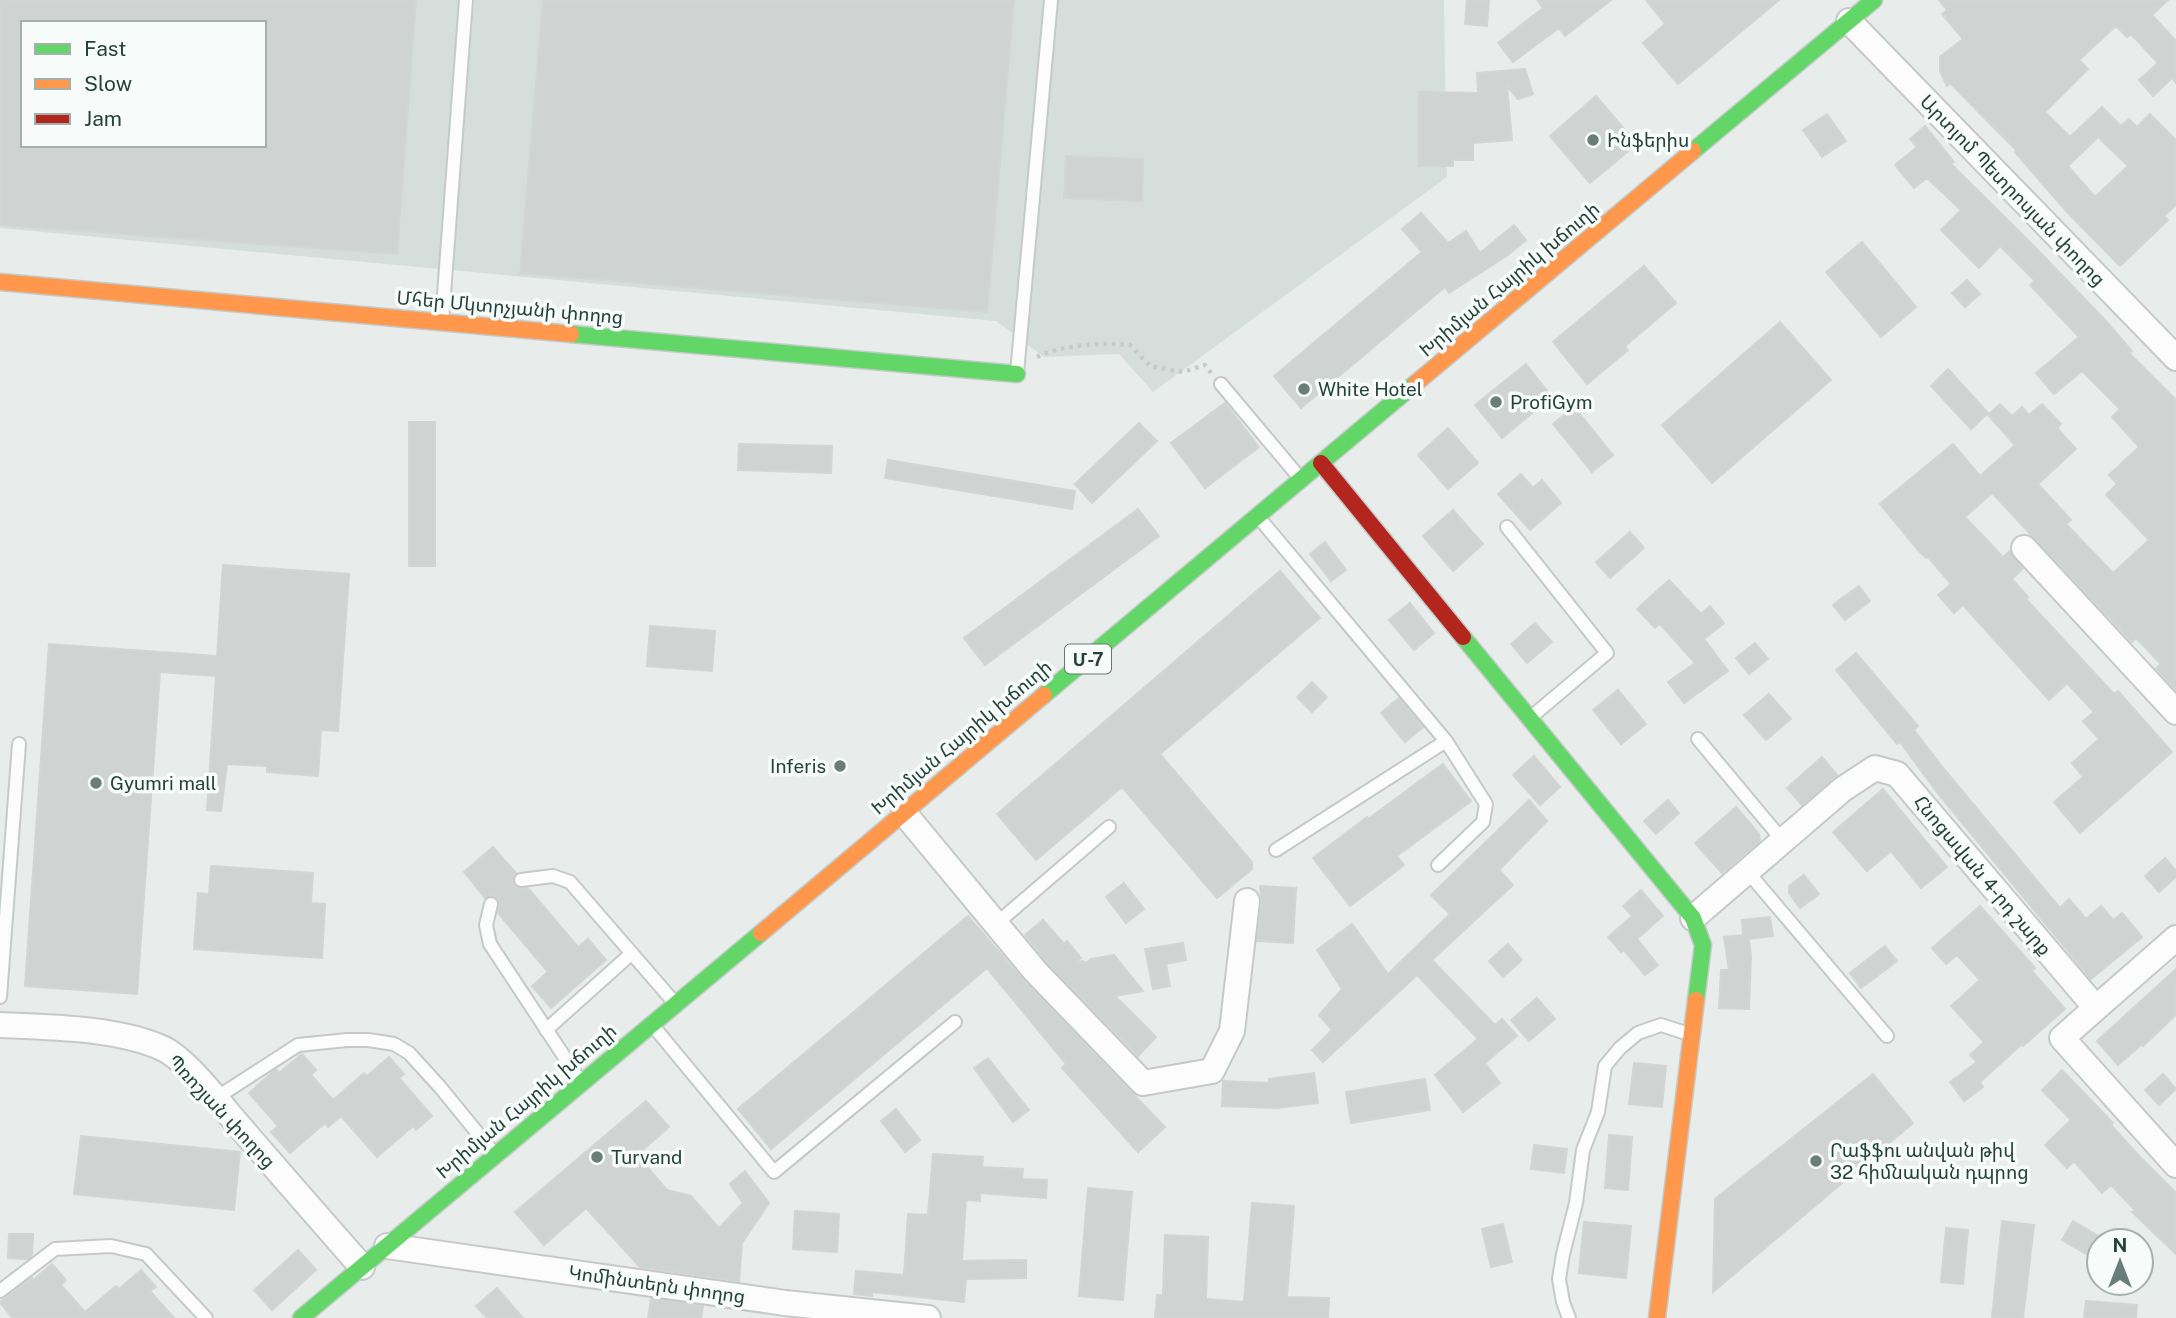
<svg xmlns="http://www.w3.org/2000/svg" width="2176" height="1318" viewBox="0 0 2176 1318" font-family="'Public Sans','Noto Sans Armenian',sans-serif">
  <rect width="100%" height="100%" fill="#e8edeb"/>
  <path fill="#d6dedb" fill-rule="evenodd" d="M0,0H1444L1447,177L1153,392L1119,354L1044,357L996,321L0,228ZM23,23H264V145H23Z"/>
  <path fill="#cfd4d2" stroke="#d1d6d4" stroke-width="2" fill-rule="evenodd" d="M0,0H416L397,254L0,225ZM23,23H264V145H23Z
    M543,0H1014L987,312L520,273Z
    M1467,0H1489L1487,26L1465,24Z
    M1537,0H1611L1565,36L1559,28L1513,62L1498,43L1543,8Z
    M1646,0H1779L1678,84L1643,43L1665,24Z
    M1939,0H2168L2152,15L2176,41V83L2172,78L2153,96L2139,80L2158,63L2131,34L2127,37L2116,26L2079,60L2088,69L2045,112L2070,137L2102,107L2121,126L2129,119L2137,127L2150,114L2176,140V205L2164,216L2168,220L2120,266L2067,212L2015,152L2016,150L1950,83L1947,86L1940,71V57L1963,39L1942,14L1947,10ZM2098,137L2128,166L2095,197L2068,166Z
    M1525,69L1533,94L1518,99L1507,86L1512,140L1473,143V160H1453V166H1419V92L1478,93L1477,73Z
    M1596,96L1637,144L1590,183L1550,136Z
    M1827,114L1846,141L1822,157L1803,130Z
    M1925,126L1954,162L1951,164L2031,243L2106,321L2132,351L2129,353L2176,400V690L2156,668L2161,664L2136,638L2132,642L1992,493L1965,517L2003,557L2010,551L2023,568L2012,579L2028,597L2026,599L2114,694L2118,691L2172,752L2080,833L2054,802L2083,777L2072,763L2099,739L2083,721L2094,712L2067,683L2049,700L1963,605L1954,613L1938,595L1951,584L1928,557L1926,558L1918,550L1880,504L1953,444L1980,476L2015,445L1988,415L2000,404L2012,416L2022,407L2029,415L2042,404L2061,424L2057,428L2076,449L2038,484L2071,520L2066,524L2113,573L2149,540L2106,495L2117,484L2109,475L2139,447L2112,417L2120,409L2082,371L2054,394L2036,373L2079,337L2030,285L2035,281L2000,246L1979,268L1941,230L1961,210L1927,178L1914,188L1895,165L1917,147L1910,139Z
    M1066,156L1143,159L1142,201L1064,198Z
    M1421,213L1448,243L1466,231L1480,253L1514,225L1526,240L1508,255L1449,293L1445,287L1301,408L1274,376L1422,252L1402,229Z
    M1862,242L1916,307L1881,337L1826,272Z
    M1644,266L1676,303L1625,346L1628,350L1587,384L1553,342Z
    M1967,280L1980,294L1965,307L1952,293Z
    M1780,322L1831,380L1712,483L1662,425Z
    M1526,364L1552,397L1502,438L1475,405Z
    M1948,369L1988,413L1971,429L1931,386Z
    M1225,403L1259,447L1205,488L1171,443Z
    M1574,407L1613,455L1592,472L1553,424Z
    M409,422H435V566H409Z
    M1139,423L1157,441L1092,503L1075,484Z
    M1448,428L1478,463L1448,489L1418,455Z
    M739,444L832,446L831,473L738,470Z
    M888,460L1075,491L1072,509L885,478Z
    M1521,474L1533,488L1542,480L1561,503L1530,530L1498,494Z
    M1138,509L1159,536L985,665L964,638Z
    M1453,510L1483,544L1453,571L1423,536Z
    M1630,532L1644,548L1610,578L1596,562Z
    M1325,542L1346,570L1331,581L1310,554Z
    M223,565L349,574L338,731L321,730L318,776L267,772V766L227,764L221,811L207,810L216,676L160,672L137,994L25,986L49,644L217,656Z
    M1280,571L1320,618L1160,754L1252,862V869L1217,898L1122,787L1036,860L997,814Z
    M1669,580L1701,614L1710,606L1724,623L1704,639L1728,671L1684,703L1668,682L1695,663L1660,624L1655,628L1637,609Z
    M1859,586L1870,601L1845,620L1833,605Z
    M1410,603L1434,633L1414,650L1389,620Z
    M1535,623L1552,642L1527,663L1511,644Z
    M650,626L715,631L712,671L647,666Z
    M1755,643L1768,659L1749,674L1736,658Z
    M1856,653L1918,726L1914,730L1944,769L2060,908L2069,899L2086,919L2101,906L2113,920L2122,913L2142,937L2091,979L1939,795L1900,742L1897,744L1836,670Z
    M1312,682L1327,697L1312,712L1297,697Z
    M1618,690L1646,724L1621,744L1593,710Z
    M1769,694L1791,719L1766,740L1744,715Z
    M1399,698L1423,727L1405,742L1381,713Z
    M1534,756L1560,787L1540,805L1513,775Z
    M1822,757L1837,775L1802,805L1787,788Z
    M1443,764L1471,801L1397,856L1404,865L1350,906L1313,858L1367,817L1368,819Z
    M1883,789L1947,867L1921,888L1891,851L1867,871L1833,832Z
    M1529,800L1547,821L1499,870L1513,885L1432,960L1495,1025L1502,1019L1517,1036L1485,1063L1500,1083L1463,1112L1435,1075L1478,1039L1417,975L1323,1062L1312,1050L1332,1030L1319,1015L1342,989L1317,950L1352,924L1388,974L1450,914L1431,895Z
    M1668,800L1679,813L1656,834L1644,821Z
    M1736,807L1759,834L1760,841L1722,873L1695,843Z
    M493,847L516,873L512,880L514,886L518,888H528L578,947L588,939L606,960L551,1008L532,986L548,972L498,913L499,902L497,898L492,895L485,898L464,872Z
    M2165,858L2176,871V877L2159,892L2145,876Z
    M211,866L313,873L311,903L325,904L322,958L194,949L198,893L209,894Z
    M1804,875L1819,894L1800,908L1789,893V886Z
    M1124,883L1144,909L1126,923L1106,897Z
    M1260,886L1296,888L1293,943L1257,941L1262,903Z
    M1641,890L1663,916L1637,939L1658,965L1645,975L1624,950L1621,952L1608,937L1632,916L1623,906Z
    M1980,906L2035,968L2032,971L2065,1009L2023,1046L2022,1044L1980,1082L1983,1087L1964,1101L1950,1082L1977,1062L1970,1055L1984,1042L1951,1006L1980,980L1957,955L1946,964L1932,948Z
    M968,916L1024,981L1165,1127L1138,1152L1062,1068L1066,1064L987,968L771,1149L738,1109Z
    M1770,917L1773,936L1749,939L1751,957L1749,1009L1719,1008L1721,970H1729L1724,937L1743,935L1742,920Z
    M1043,920L1064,944L1067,941L1081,958L1075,962L1083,961L1086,963L1091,959L1114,955L1143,991L1115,996L1156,1037L1138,1056L1046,961L1025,935Z
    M1183,943L1186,960L1166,964L1170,986L1153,989L1145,949Z
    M1508,944L1522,960L1503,977L1489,961Z
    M1885,946L1897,961L1861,988L1850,973Z
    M2176,969V1015L2143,1046L2142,1044L2118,1065L2097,1041Z
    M1537,998L1555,1019L1529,1041L1511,1020Z
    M302,1054L316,1070L311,1075L333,1100L364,1073L367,1076L389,1057L404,1074L399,1078L432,1116L416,1130L413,1126L377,1157L341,1116L328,1127L325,1123L290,1153L271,1132L278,1126L249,1093L276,1069L279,1073Z
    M988,1058L1029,1110L1013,1122L974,1068Z
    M1634,1063L1666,1066L1662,1107L1629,1104Z
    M2062,1070L2113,1123L2111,1125L2141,1158L2176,1193V1254L2132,1212L2135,1210L2111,1185L2102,1193L2074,1161L2067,1168L2045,1145L2071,1120L2042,1090Z
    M1314,1073L1318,1103L1277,1108L1222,1106L1223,1081L1269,1083V1079Z
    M1873,1074L1913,1123L1713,1292L1715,1199Z
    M2163,1074L2176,1089L2159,1105L2145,1090Z
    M1425,1079L1430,1110L1351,1123L1346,1092Z
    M646,1101L669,1127L637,1155L667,1190L691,1196L719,1228L743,1203L730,1184L745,1171L769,1203L742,1243L739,1281L640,1267L586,1208L544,1245L515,1212Z
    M896,1109L920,1140L905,1152L881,1121Z
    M1609,1135L1632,1137L1628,1190L1605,1188Z
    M81,1136L240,1152L234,1210L74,1194Z
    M1534,1145L1567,1149L1564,1173L1531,1169Z
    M933,1154L983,1157L982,1167L1023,1169L1022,1179L1047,1180L1046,1198L980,1193V1201L966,1200L962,1261L1026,1260V1278L966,1279L964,1302L872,1292V1296L854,1294L856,1271L904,1275L908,1214L928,1215Z
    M1088,1188L1132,1192L1123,1300L1079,1296Z
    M1252,1203L1294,1206L1287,1297L1329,1298L1328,1318H1155L1157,1295H1163L1165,1235L1208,1237L1206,1299L1244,1302Z
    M795,1211L839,1214L837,1252L793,1249Z
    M2002,1221L2034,1225L2023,1318H1992Z
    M2073,1221L2102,1238L2091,1257L2062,1240Z
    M1584,1222L1631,1226L1626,1278L1579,1273Z
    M1503,1224L1512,1262L1491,1267L1482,1229Z
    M1946,1228L1968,1230L1963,1284L1941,1282Z
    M9,1234H33L32,1255L28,1259L8,1258Z
    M298,1250L316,1270L272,1310L254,1290Z
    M52,1264L66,1280L61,1285L85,1312L116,1286L119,1289L141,1270L156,1287L150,1291L174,1318H12L0,1302L32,1278V1281Z
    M497,1288L523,1318H487L476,1306Z
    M651,1299L703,1306L701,1318H648Z
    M2086,1301L2137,1305L2136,1318H2084Z"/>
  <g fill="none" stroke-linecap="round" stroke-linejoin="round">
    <defs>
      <path id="lane" d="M442,321L466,0
        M1017,373L1051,0
        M1221,384L1299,477
        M1260,519L1446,741L1486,804L1483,822L1438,865
        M1507,527L1607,653L1530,718
        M1698,739L1783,841
        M1276,850L1446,741
        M1747,871L1887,1036
        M521,880L553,876L570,882L673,1001
        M491,904L486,925L490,944L579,1079
        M996,924L1109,827
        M0,997L19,744
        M654,1027L774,1172L955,1022
        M546,1030L632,953
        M216,1098L298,1045L347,1040H368L394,1044L409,1053L440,1087L493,1152
        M0,1291L55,1249L111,1246L146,1254L206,1318
        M1569,1318L1563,1302L1559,1279L1563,1254L1576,1203L1583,1150L1598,1112L1605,1066L1620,1048L1638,1033L1661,1025L1689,1034"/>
      <path id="street" d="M1849,21L2176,358
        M2024,548L2176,712
        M904,813L1035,971L1143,1083L1212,1071L1232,1031L1247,901
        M1693,918L1843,789L1875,768L1897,774L2096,1008L2062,1038L2176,1165
        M2096,1008L2176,938
        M0,1025C49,1027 120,1028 164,1049C186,1060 218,1101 235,1121C277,1170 320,1219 362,1267
        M387,1246L785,1303L928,1318"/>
      <path id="fast" d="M1693,151L1874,0
        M571,334L1017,374
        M1463,637L1693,918L1703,945L1696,1000
        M1044,695L1416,383
        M301,1318L761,933"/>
      <path id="slow" d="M0,282L571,334
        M1416,383L1693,151
        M761,933L1044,695
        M1657,1318L1696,1000"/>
      <path id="jam" d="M1321,463L1463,637"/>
    </defs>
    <use href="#lane" stroke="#c5cac8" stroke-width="16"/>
    <use href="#street" stroke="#c5cac8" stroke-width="28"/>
    <use href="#fast" stroke="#c3cbc8" stroke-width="19"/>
    <use href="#slow" stroke="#c3cbc8" stroke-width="19"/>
    <use href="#jam" stroke="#c3cbc8" stroke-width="19"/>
    <path stroke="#c3ccca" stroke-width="4.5" stroke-dasharray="3.5 5" stroke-linecap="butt" d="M1037,357C1061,345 1103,342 1130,345L1150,366L1183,372L1205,365L1211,373"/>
    <use href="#lane" stroke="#fcfcfc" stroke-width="12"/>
    <use href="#street" stroke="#fcfcfc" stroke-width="24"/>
    <use href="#fast" stroke="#63d668" stroke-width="16"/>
    <use href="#slow" stroke="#ff974d" stroke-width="16"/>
    <use href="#jam" stroke="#b3261e" stroke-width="16"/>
  </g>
  <g fill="#697e78" stroke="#f7fbf9" stroke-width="2.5">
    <circle cx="1593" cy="140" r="7"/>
    <circle cx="1304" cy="389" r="7"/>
    <circle cx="1496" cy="402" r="7"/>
    <circle cx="840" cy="766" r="7"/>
    <circle cx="96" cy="783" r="7"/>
    <circle cx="597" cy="1157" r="7"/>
    <circle cx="1816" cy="1161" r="7"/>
  </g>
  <g text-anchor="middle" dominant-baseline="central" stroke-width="7" stroke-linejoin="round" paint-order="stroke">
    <rect fill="#f7fbf9" stroke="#637a73" stroke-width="2" x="1065" y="644.5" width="46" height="29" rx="5"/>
    <g font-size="18" font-weight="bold" fill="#24423a">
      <text x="1088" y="659">Մ-7</text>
    </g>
    <g font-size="19" fill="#24423a" stroke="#f7fbf9" text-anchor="start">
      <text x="1607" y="140">Ինֆերիս</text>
      <text x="1318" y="389">White Hotel</text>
      <text x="1510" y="402">ProfiGym</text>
      <text x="826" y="766" text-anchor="end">Inferis</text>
      <text x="110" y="783">Gyumri mall</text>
      <text x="1830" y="1150">Րաֆֆու անվան թիվ<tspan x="1830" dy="22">32 հիմնական դպրոց</tspan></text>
      <text x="611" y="1157">Turvand</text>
    </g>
    <g font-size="19" fill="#24423a" stroke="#f7fbf9">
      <text transform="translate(2013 190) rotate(46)">Արտյոմ Պետրոսյան փողոց</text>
      <text transform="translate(1509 279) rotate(-40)">Խրիմյան Հայրիկ խճուղի</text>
      <text transform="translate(510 307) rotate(5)">Մհեր Մկտրչյանի փողոց</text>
      <text transform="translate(961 737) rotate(-40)">Խրիմյան Հայրիկ խճուղի</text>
      <text transform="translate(1983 875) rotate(50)">Հնոցավան 4-րդ շարք</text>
      <text transform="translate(526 1101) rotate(-40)">Խրիմյան Հայրիկ խճուղի</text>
      <text transform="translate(222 1111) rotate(47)">Պռոշյան փողոց</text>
      <text transform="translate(657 1284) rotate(8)">Կոմինտերն փողոց</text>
    </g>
  </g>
  <rect x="21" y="21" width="245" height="126" fill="#f7fbf9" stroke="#a3b1ad" stroke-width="2"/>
  <rect x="35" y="44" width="35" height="10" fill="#63d668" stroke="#a3b1ad" stroke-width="2"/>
  <text x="84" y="56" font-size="21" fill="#24423a">Fast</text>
  <rect x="35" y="79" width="35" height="10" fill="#ff974d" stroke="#a3b1ad" stroke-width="2"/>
  <text x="84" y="91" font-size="21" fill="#24423a">Slow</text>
  <rect x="35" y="114" width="35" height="10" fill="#b3261e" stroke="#a3b1ad" stroke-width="2"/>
  <text x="84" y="126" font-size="21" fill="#24423a">Jam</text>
  <g transform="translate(2120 1262)"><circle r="33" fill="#f7fbf9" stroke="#a3b1ad" stroke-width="2"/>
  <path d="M0-5L12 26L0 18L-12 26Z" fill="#697e78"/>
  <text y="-10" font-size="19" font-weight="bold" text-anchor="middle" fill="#24423a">N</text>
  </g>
</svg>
